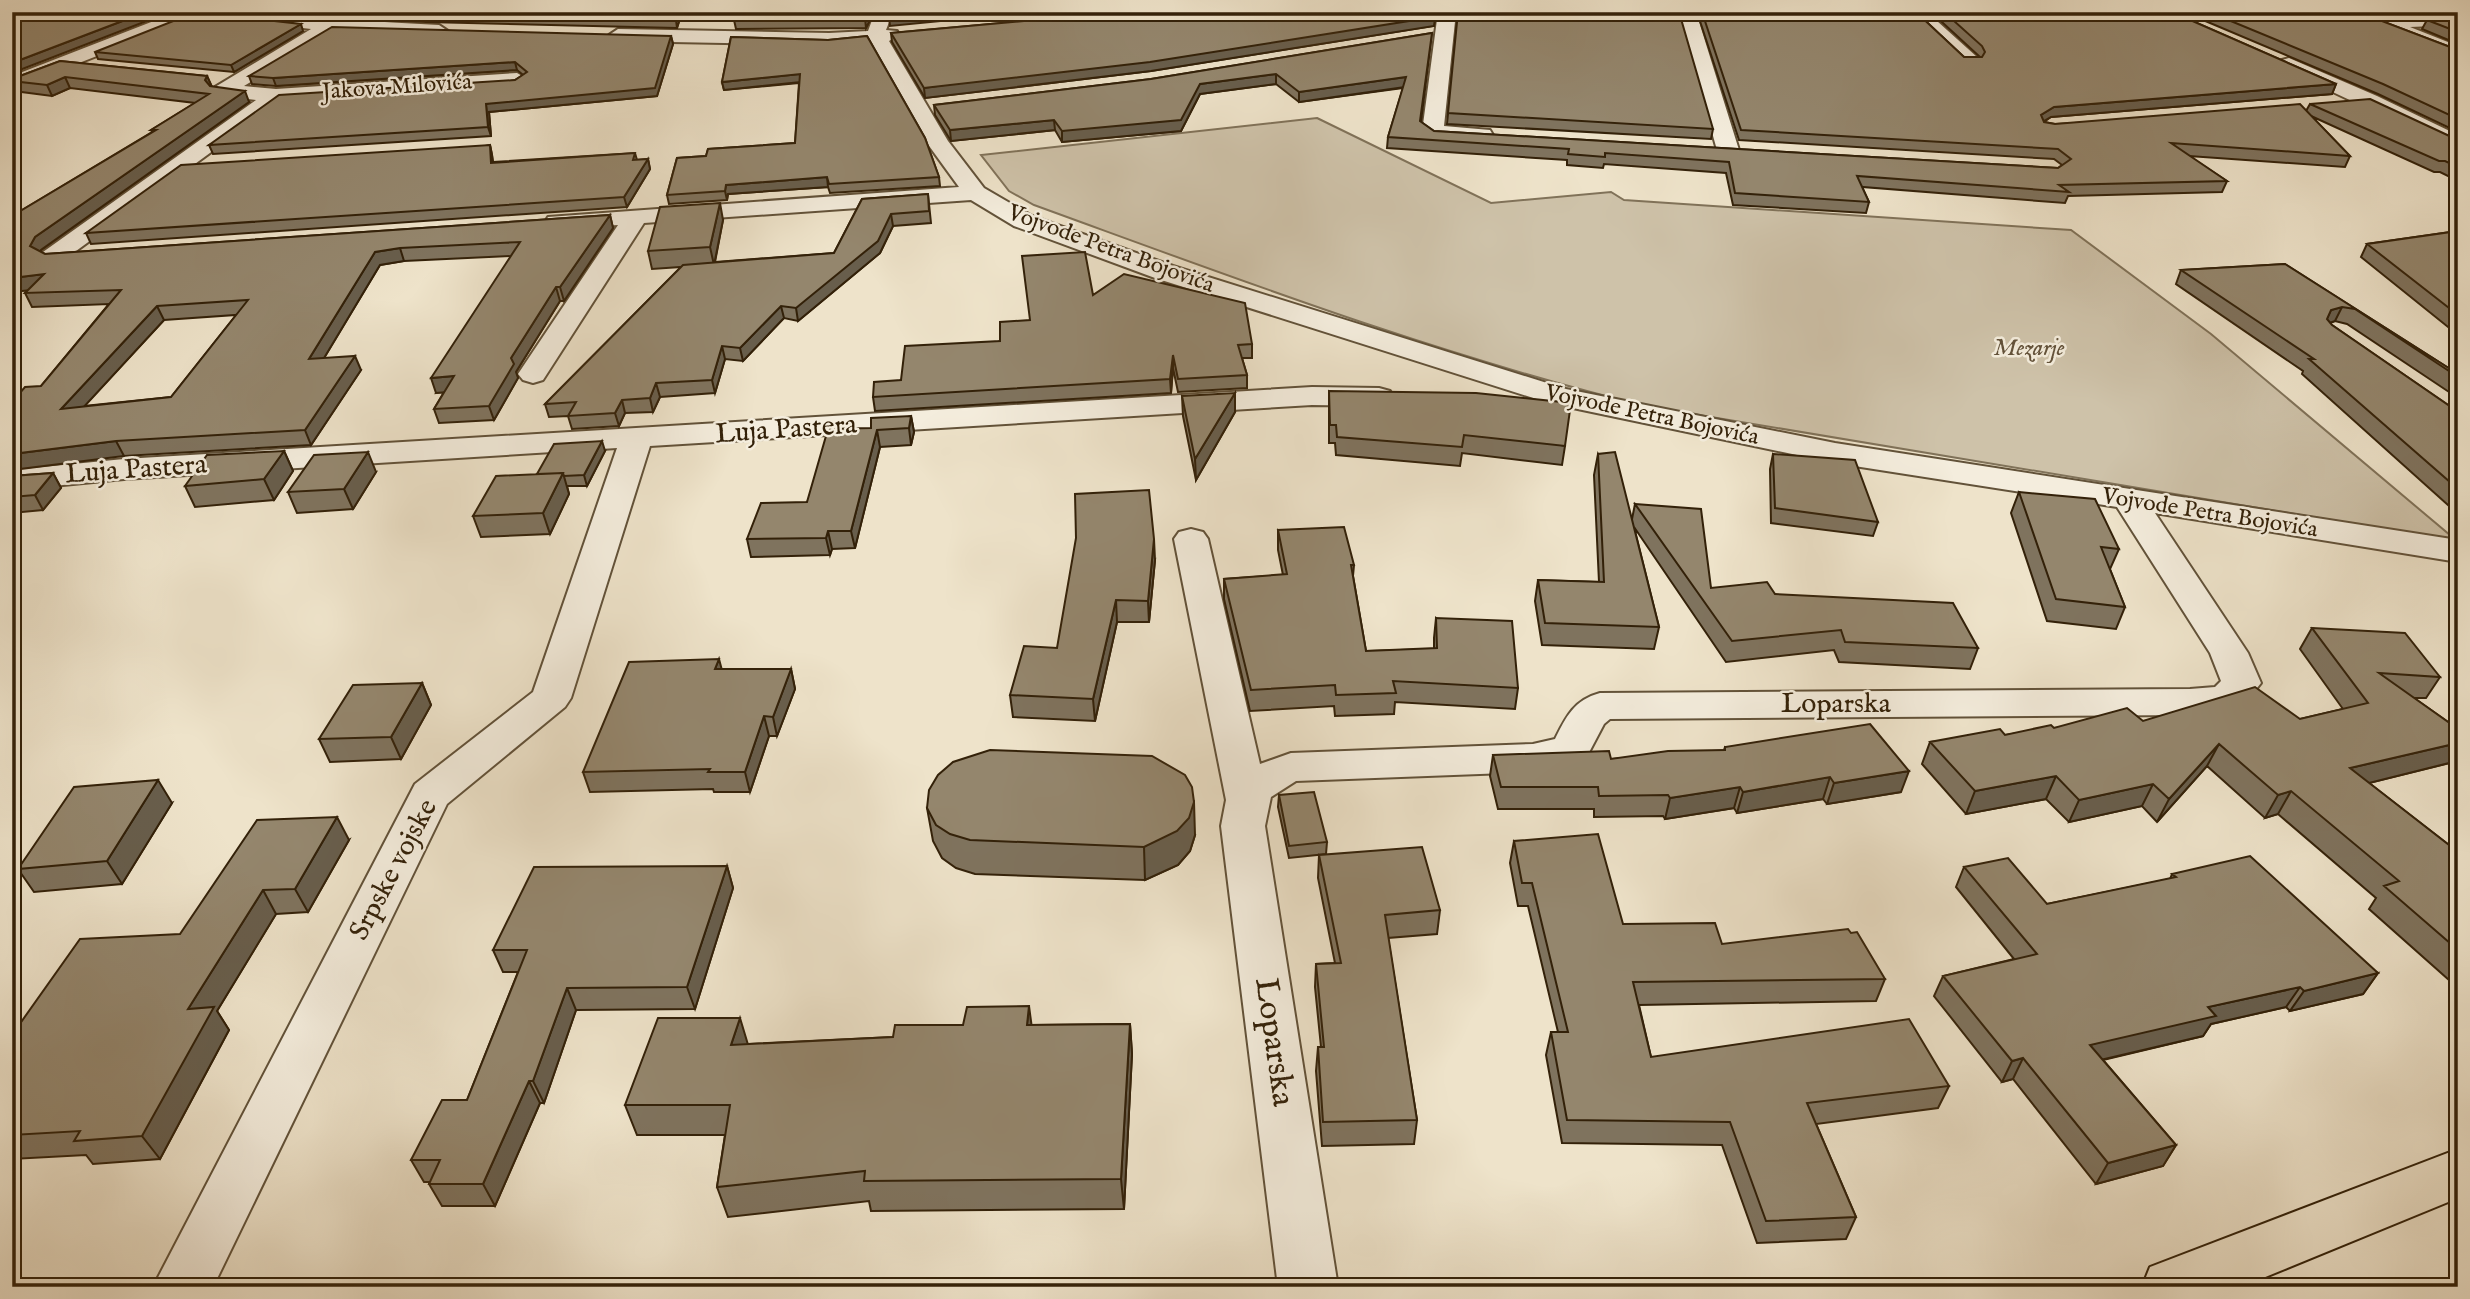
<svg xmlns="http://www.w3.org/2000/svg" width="2470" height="1299" viewBox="0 0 2470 1299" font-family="'IM FELL English',serif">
  <rect width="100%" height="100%" fill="#eee3ca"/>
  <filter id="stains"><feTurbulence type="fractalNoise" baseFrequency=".00286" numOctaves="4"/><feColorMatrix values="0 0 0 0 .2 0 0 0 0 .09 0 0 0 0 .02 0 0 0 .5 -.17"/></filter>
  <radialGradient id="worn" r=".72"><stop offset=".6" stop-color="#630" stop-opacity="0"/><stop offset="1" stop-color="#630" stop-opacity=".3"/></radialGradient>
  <path fill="#cec2a9" stroke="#807259" stroke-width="2" d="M1317,118L1491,203L1611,192L1624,200L2071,230L2211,334L2457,541L1645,406C1437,355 1235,278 1034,205L1009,191L981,155Z"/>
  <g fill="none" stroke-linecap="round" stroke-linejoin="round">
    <defs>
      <path id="minor" d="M177,12C265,12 351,21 439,25L448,31L439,37L334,32L244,86L276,89L517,73L527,79L517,85L281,101L61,262H43L39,257L43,252L256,100L215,95L212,91L215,87L311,29L200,16L12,89V76Z
        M875,12H893L886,30L897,31L899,35L889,41L948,141L984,188L1032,216L1173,266L1566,389L1835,443L2458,540V562L2155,513L2248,653L2261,683L2241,708L2190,715L1610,719L1604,724L1585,760L1533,772L1296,781L1271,797L1265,826L1338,1287H1278L1221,826L1226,800L1174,539L1179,532L1191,529L1203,532L1208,539L1260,764L1291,753L1533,744L1555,739C1566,717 1574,700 1600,693L2190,689L2215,687L2221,681L2210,653L2117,507L1835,463L1549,403L1155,278L1014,226L971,200L644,223L543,380L533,383L523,380L518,374L618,225L557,229L548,227L545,222L548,217L959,187L927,143L870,42L829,45L618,41L609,35L618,29L829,33L868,31Z
        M1438,12H1456L1444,126L1490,130L1493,135L1490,140L1433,139L1422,132Z
        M1678,12H1696L1739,150L1736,155L1728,157L1717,150Z
        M1907,12H1927L1977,57L1980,61L1977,65H1963Z
        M2458,15V25L2410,27L2458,46V59L2376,27L2373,23L2382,18Z
        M2289,58L2377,96L2458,135V151L2282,68L2279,64L2282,60Z
        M1312,387L1379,388L1390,391L1394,397L1390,403L1379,406L1312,405L650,446L571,698L565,707L447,804L213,1287H153L415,784L533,692L617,448L124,479L12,490V470L124,459Z"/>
      <path id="major" d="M2458,1149V1198L2241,1287H2142L2150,1267Z"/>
    </defs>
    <use href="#minor" stroke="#625239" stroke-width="4"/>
    <use href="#major" stroke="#332109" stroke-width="4"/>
    <use href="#minor" fill="#f4eddd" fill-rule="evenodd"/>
    <use href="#major" fill="#eee3ca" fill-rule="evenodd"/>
  </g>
  <path fill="#7f735e" stroke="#332109" stroke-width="2" fill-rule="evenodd" d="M232,12H682L677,28L426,22Z
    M736,12H874L866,28L736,29L734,20Z
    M1089,12H1436L1434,26L1151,71L925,98L892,42L891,33L1024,21Z
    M1458,12L1713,129L1711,139L1447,124Z
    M1697,12H1916L1964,57H1980L1931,12H2172L2336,84L2332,94L2051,117L2044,122L2055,124L2306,111L2310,104L2458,140V181L2440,172H2434L2311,116L2350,156L2345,167L2189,156L2227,181L2222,192L2068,196L2065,203L1862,187L1869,202L1866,213L1733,205L1726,173L1604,164L1603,168L1567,165V160L1387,148L1388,137L1403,88L1299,102L1276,84L1200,94L1181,131L1062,142L1055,130L951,141L935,115L934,105L1151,79L1432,33L1421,122L1434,131L2058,168L2062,165L2054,159L1739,140Z
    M2184,12H2458L2382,15L2378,18L2379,20L2458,50V132L2378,94Z
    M2458,18V44L2422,29L2427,20Z
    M303,31L234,72L98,59L95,52Z
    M671,36L673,44L657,96L489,112L491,136L213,154L209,145L515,80L523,75L517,70L276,86L252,84L249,76Z
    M867,36L925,138L939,177L940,186L830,193L828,187L728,194L727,200L669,204L667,195L677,158L706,156L708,149L795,143L799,83L724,90L722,82L731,37L828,40Z
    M60,61L207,76L212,87L249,102L41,250L40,252L45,254L610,215L613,228L564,301H560L516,372L518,378L494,420L439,423L434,409L444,392L436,393L511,256L404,261L380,265L324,358L361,370L311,445L124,456L41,386L109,304L32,307L25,293L28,290L12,292V216L152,132L151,130L195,103L70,88L52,96L14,91L12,88V79ZM236,315L171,397L84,406L164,320Z
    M490,145L492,155L493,162L635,153L637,160L648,159L650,169L627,207L91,244L86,233Z
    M928,194L931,223L893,226L880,253L798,321L784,318L743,361L725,359L715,393L660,397L653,412L625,413L619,426L572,429L568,416L549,417L545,404L681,267L652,269L648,251L723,220L715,262L834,253L862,199Z
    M2458,231V335L2361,257L2367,244Z
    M2285,264L2458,374V398L2347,324L2335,321L2330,323L2332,325L2454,409H2458V514L2302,374L2303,371L2176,284L2181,270Z
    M1093,295L1252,344V358H1242L1247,375V388L1178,392L1173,368L1171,393L875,411L873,397L901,380L1000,341L1030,320Z
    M1329,391L1565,446L1562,465L1462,453L1460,466L1336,455L1335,443H1329Z
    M1182,396L1235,412L1196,480L1183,416Z
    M911,416L914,432L911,445L880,447L855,548L832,549L830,555L751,557L747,539L807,502L871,428Z
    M284,451L293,471L274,500L195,507L185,486Z
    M605,451L587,486H567L569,494L550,534L481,537L473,516L537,474Z
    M1598,454L1632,519L1635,504L1711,588L1775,594L1978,648L1970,669L1839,662L1834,650L1726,662L1634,527L1659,627L1654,649L1542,645L1535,601L1538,580L1599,582L1594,475Z
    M1773,454L1878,522L1873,536L1771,523L1770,469Z
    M376,472L353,509L297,513L288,492Z
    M53,473L61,488L43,510L12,513V476Z
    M2019,492L2119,549L2110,569L2125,607L2116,629L2047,621L2011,513Z
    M1278,530L1354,565L1353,576L1366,651L1434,649V638L1436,618L1518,688L1515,709L1395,702L1394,714L1335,716L1334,706L1250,711L1224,599V579L1283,575L1278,550Z
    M1155,560L1149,622H1117L1095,721L1013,717L1010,695L1057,648Z
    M2312,628L2440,677L2426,698H2414L2458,729V761L2369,783L2458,852V988L2369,909L2376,898L2278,814L2265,818L2207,766L2157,822L2142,806L2069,822L2046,799L1966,814L1922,764L1930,742L2005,735L2054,728L2143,721L2300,719L2343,709L2300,649Z
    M722,669H791L795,689L777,736H769L750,792H714L713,789L590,792L583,772Z
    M422,683L431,705L401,759L330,762L319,739Z
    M1725,747L1901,792L1827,804L1823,799L1737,813L1734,808L1665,819L1663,816L1594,817V809H1498L1490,776L1493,755L1611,759L1724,750Z
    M1279,795L1327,842L1326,854L1289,858L1278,807Z
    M172,803L122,884L34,892L18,869Z
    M927,808L1195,835L1190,851L1178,865L1145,880L975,874L956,868L942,858L933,841Z
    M349,840L308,912L276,914L217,1011L229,1030L160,1159L93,1164L86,1155L12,1159V1026L19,1025Z
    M1514,841L1623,924L1885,979L1876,1001L1639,1005L1651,1057L1949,1086L1938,1108L1816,1124L1856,1217L1846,1239L1757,1243L1722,1145L1562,1143L1546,1055L1551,1032H1558L1528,906H1518L1510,863Z
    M1319,855L1440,910L1437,934L1388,938L1417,1120L1414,1144L1322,1146L1316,1071L1318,1047H1321L1315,987L1316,964L1335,963L1318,878Z
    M727,866L733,888L695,1009L576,1010L544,1103H540L495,1206H442L429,1184V1182H424L411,1160L467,1100L518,972H503L493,950Z
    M1964,867L2047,904L2170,879L2172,874L2378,973L2363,994L2290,1011L2286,1007L2211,1024L2203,1036L2103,1060L2176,1145L2163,1166L2096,1184L2013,1079L2002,1082L1934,996L1943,976L2014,959L1956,887Z
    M1130,1024L1132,1054L1124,1209L871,1211L869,1201L728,1217L717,1187L725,1135H637L625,1105L748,1044L893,1037L1032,1025Z"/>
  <path fill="#685e4c" stroke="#332109" stroke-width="2" d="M146,12H170L12,73V63Z
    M678,12H682L677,28L676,20Z
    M868,12H874L866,28L865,18Z
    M938,12H1032L890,26L889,17Z
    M1436,12L1434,26L1151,71L925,98L924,88Z
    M2376,12H2383L2382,15L2370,22L2374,13Z
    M301,24L303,31L234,72L231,65Z
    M671,36L673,44L657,96L489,112L491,136L488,127L486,104Z
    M515,62L517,70L276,86L273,78Z
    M800,74L801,82L724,90L722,82Z
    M1276,74V84L1200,94L1181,131L1062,142V131L1200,84Z
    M207,76L212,87L209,91L205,80Z
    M65,77L70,88L52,96L47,85Z
    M1406,77L1405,87L1299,102V92Z
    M2336,84L2332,94L2051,117L2037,125L2041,115L2054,107Z
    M245,91L249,102L41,250L37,259L30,246L35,237Z
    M1054,120L1055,130L951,141L950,130Z
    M490,145L492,155L494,172L491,163Z
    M648,159L650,169L627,207L624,197Z
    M827,177L828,187L728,194L727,200L725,191L726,185Z
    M720,203L723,220L714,265L710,247Z
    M891,214L893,226L880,253L798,321L796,308Z
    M610,215L613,228L564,301L560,287Z
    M400,248L404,261L380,265L315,373L309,359L375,252Z
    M44,274L51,288L12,292V278Z
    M556,287L560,301L516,372L518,378L494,420L489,406L511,358Z
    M157,306L164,320L69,423L61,409Z
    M781,306L784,318L743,361L740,348Z
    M2342,307L2335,321L2324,325L2331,310Z
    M722,346L725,359L715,393L712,380Z
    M1173,355V368L1171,393L1170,379Z
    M355,356L361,370L311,445L305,430Z
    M454,376L459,391L436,393L431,378Z
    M656,383L660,397L653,412L650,398Z
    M1235,393V412L1196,480L1195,459Z
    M622,400L625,413L619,426L615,413Z
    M911,416L914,432L911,445L909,428Z
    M877,430L880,447L855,548L851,531Z
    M116,441L124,456L12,470V454Z
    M602,441L605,451L587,486L584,475Z
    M284,451L293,471L274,500L264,479Z
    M368,452L376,472L353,509L344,489Z
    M53,473L61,488L43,510L35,495Z
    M563,473L569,494L550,534L543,513Z
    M828,531L832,549L830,555L826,538Z
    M1154,539L1155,560L1149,622L1148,601Z
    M1116,600L1117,622L1095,721L1093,699Z
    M719,659L724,678L715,669Z
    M791,669L795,689L777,736L773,717Z
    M422,683L431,705L401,759L391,737Z
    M764,716L769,736L750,792L745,772Z
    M2458,743L2457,761L2337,791L2350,768Z
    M2219,744L2207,766L2157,822L2169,799Z
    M1909,771L1901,792L1827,804L1834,783Z
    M2056,776L2046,799L1966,814L1975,791Z
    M1830,777L1823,799L1737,813L1743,792Z
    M158,780L172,803L122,884L107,861Z
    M2153,784L2142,806L2069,822L2079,800Z
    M1740,787L1734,808L1665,819L1670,798Z
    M2291,791L2278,814L2265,818L2278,795Z
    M1194,802L1195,835L1190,851L1178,865L1145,880L1144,847Z
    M337,817L349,840L308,912L295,889Z
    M727,866L733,888L695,1009L687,987Z
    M263,890L276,914L217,1011L229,1030L160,1159L142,1136L188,1009Z
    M2378,973L2363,994L2290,1011L2304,991Z
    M2300,987L2286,1007L2211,1024L2203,1036L2079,1065L2090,1045L2208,1007Z
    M567,988L576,1010L544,1103L533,1081Z
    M1029,1006L1033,1036L1027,1025Z
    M740,1018L749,1048L731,1045Z
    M1130,1024L1132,1054L1124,1209L1121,1179Z
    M2023,1058L2013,1079L2002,1082L2012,1061Z
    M529,1081L540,1103L495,1206L483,1184Z
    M2176,1145L2163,1166L2096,1184L2108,1163Z"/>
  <path fill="#94866d" stroke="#332109" stroke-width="2" fill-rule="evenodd" d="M16,12H146L12,63V13Z
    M196,12L301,24L231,65L95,52Z
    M377,12H678L676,20L424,15Z
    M736,12H868L865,18L734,20Z
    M890,12H938L889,17Z
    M1089,12H1435L1434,17L1150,62L924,88L891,33L1024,21Z
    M1458,12H1679L1713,129L1448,113Z
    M1702,12H1916L1964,57H1982L1985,52L1982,46L1944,12H2172L2336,84L2054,107L2041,115L2044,122L2055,124L2300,104L2350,156L2171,143L2227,181L2059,185L2069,192L1857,176L1869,202L1735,193L1729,162L1605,153V157L1568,154L1569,149L1388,137L1406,77L1299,92L1276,74L1200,84L1181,120L1062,131L1054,120L950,130L934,105L1151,79L1432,33L1420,121L1434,131L2058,168L2071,159L2058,149L1741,130Z
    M2209,12H2376L2374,13L2379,20L2458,50V119L2383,84Z
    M2458,18V32L2427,20Z
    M332,27L671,36L655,88L486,104L488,127L209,145L279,95L515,80L527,72L515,62L273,78L249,76Z
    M867,36L925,138L939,177L829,184L827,177L726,185L725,191L667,195L677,158L706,156L708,149L795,143L800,74L722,82L731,37L828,40Z
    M60,61L207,76L205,80L210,86L245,91L35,237L30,246L45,254L610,215L560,287H556L511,358L514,364L489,406L434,409L454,376L431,378L520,242L400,248L375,252L309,359L355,356L305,430L116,441L12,454V402L25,387L41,386L121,290L25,293L44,274L12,278V216L156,130H151L209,94L65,77L47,85L12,81V79ZM248,300L171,397L61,409L157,306Z
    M2370,99L2458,140V167L2445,161H2439L2310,104Z
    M490,145L491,163L635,153L633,160L648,159L624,197L86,233L181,165Z
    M928,194L929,211L891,214L878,241L796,308L781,306L740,348L722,346L712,380L656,383L650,398L622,400L615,413L568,416L576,402L545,404L683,265L834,253L862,199Z
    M720,203L710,247L648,251L660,207Z
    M2458,231V315L2367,244Z
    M1085,252L1093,295L1124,274L1245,303L1252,344L1238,345L1247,375L1178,379L1173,355L1170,379L873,397L874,382L901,380L905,346L1000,341V322L1030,320L1022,256Z
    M2285,264L2458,374V377L2355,309L2342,307L2331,310L2327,319L2332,325L2454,409H2458V489L2309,359H2314L2181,270Z
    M1329,391L1476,393L1571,403L1565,446L1464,435L1462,447L1337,437L1336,425H1330Z
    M1235,393L1195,459L1182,396Z
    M911,416L909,428L877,430L851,531H828L826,538L747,539L761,503L807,502L828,429L871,428V418Z
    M602,441L584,475L564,476L563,473L537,474L554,444Z
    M284,451L264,479L185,486L207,455Z
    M368,452L344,489L288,492L314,455Z
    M1615,452L1659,627L1545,623L1538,580L1604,582L1598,454Z
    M1773,454L1855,460L1878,522L1775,508Z
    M53,473L35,495L12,497V476Z
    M563,473L543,513L473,516L496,476Z
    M1149,490L1154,539L1148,601L1116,600L1093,699L1010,695L1024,646L1057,648L1076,538L1075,494Z
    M2019,492L2095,499L2119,549L2101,547L2125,607L2056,599Z
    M1635,504L1701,509L1711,588L1767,582L1775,594L1953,603L1978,648L1845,642L1841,630L1732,641Z
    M1344,527L1354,565H1351L1366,651L1437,648L1436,618L1512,621L1518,688L1393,681L1396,693L1336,695L1335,685L1251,690L1224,579L1287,574L1278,530Z
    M2312,628L2405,633L2440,677L2379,673L2458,729V743L2350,768L2458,852V950L2384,886L2399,881L2291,791L2278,795L2219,744L2169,799L2153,784L2079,800L2056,776L1975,791L1930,742L2000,729L2005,735L2051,725L2054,728L2127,708L2143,721L2255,687L2300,719L2368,703Z
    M719,659L715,669H791L773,717L764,716L745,772H708L710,769L583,772L629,662Z
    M422,683L391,737L319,739L353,685Z
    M1870,724L1909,771L1834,783L1830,777L1743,792L1740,787L1670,798L1668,795L1599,796L1598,787H1501L1493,755L1609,751L1611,759L1668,751L1725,750V747Z
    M990,750L1152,756L1185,775L1192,787L1194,802L1189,818L1177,831L1144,847L970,840L950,834L936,825L927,808L929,790L938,775L953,762Z
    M158,780L107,861L18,869L74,787Z
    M1314,792L1327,842L1289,846L1279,795Z
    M337,817L295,889L263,890L188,1009L214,1007L142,1136L74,1141L80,1131L12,1135V1026L19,1025L80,939L180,934L257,820Z
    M1598,834L1623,924L1715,923L1722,944L1848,929L1851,933L1857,932L1885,979L1633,982L1651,1057L1909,1019L1949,1086L1807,1103L1856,1217L1766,1221L1730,1122L1567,1120L1551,1032H1568L1532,883H1522L1514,841Z
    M1422,847L1440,910L1385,915L1417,1120L1323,1122L1318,1047H1324L1316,964L1341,963L1319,855Z
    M2250,856L2378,973L2304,991L2300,987L2208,1007L2216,1016L2090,1045L2176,1145L2108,1163L2023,1058L2012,1061L1943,976L2037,954L1964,867L2008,858L2047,904L2176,877L2172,874Z
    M727,866L687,987L567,988L533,1081H529L483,1184H429L440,1160H411L442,1100H467L527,950H493L534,867Z
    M1029,1006L1027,1025L1130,1024L1121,1179L864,1181L865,1171L717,1187L730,1105H625L658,1018H740L731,1045L893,1037L895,1025H963L967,1007Z"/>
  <g text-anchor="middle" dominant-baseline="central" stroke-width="5" stroke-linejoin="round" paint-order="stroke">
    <g font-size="23" fill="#332109" stroke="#f4eddd">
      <text transform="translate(397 87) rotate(-4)">Jakova Milovića</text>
      <text transform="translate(1111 249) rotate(20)">Vojvode Petra Bojovića</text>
      <text transform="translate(1652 415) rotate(12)">Vojvode Petra Bojovića</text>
      <text transform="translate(2210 513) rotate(9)">Vojvode Petra Bojovića</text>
    </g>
    <g font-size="23" font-style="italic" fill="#625139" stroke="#f4eddd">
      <text x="2029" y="348">Mezarje</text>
    </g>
    <g font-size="28" fill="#332109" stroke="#f4eddd">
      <text transform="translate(786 430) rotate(-4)">Luja Pastera</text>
      <text transform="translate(136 470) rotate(-4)">Luja Pastera</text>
      <text x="1836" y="704">Loparska</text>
      <text transform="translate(394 870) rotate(-62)">Srpske vojske</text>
    </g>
    <g font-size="33" fill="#332109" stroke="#f4eddd">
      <text transform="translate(1274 1042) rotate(82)">Loparska</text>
    </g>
  </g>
  <rect width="2470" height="1299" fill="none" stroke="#eee3ca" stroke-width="42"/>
  <rect x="14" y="14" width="2442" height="1271" fill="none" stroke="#332109" stroke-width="3.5"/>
  <rect x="21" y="21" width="2428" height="1257" fill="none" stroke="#332109" stroke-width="2"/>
  <rect width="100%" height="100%" filter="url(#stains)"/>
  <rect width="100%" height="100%" fill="url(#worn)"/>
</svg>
